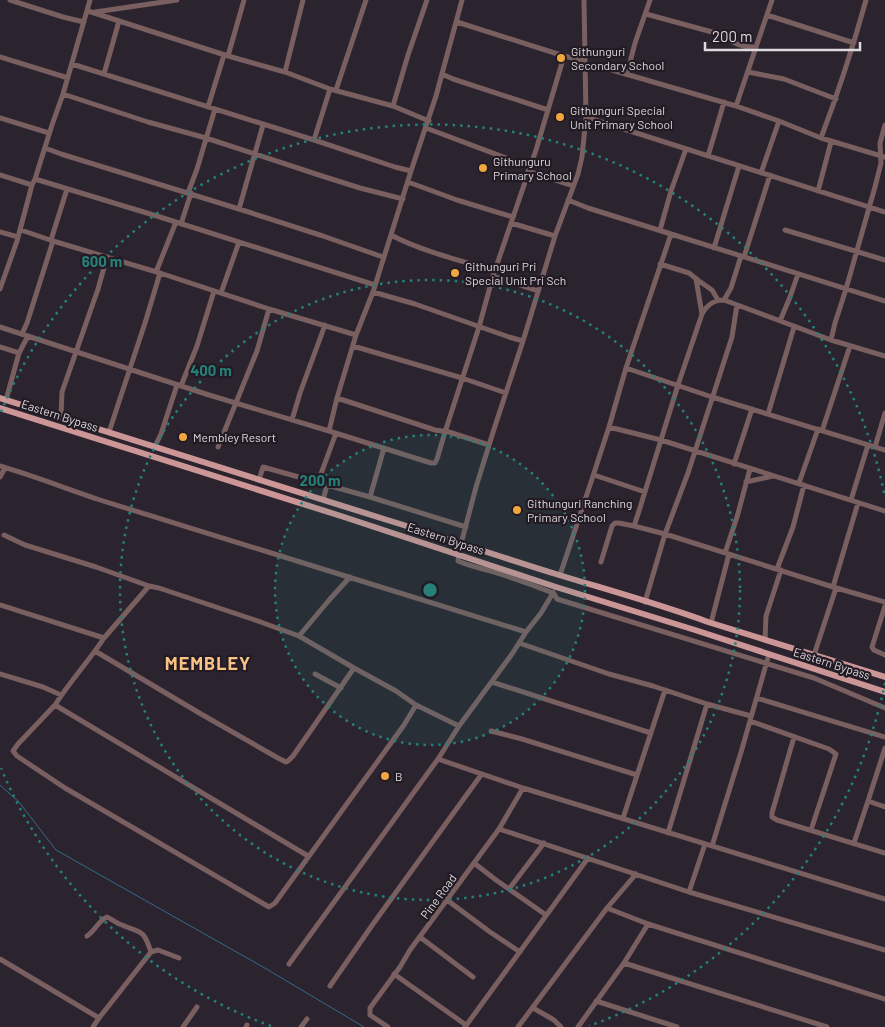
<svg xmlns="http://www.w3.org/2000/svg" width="885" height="1027" viewBox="0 0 885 1027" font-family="Barlow,sans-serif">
  <rect width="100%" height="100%" fill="#2b242e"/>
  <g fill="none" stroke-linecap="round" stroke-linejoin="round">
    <path stroke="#316c89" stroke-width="1" d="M0,785L19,802L56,850L263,967L364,1027"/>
    <path stroke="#795f5f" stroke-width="5" d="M10,0L63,17L84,22
      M88,11L228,56L285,72L330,89L393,106L429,121
      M95,12L177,0
      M646,14L723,35C733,43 742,48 756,47
      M767,15L854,43
      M457,22L564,56L585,61
      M228,56L244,0
      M0,57L68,78
      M72,64L314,140L395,167L411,171L436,96L462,0
      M585,67L605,68L736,106L779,121L821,138C838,93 853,47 866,0
      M285,72L303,0
      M748,72L784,79L836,99
      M104,74L119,21
      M442,74L453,79L548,110
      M627,74L635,43L650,0
      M336,90L366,0
      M63,94L148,122L206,138L322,176L360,188L403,199
      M393,106L408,55L427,0
      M736,106L772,0
      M208,107L224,55
      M586,117L885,212
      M0,118L49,133
      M426,128L530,167
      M821,138L885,157
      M314,140L330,89
      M45,148L61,154L239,209L323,236L383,257
      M708,156L724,102
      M528,171L573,186
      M761,173L779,121
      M0,175L32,185
      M35,179L160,217L375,285
      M408,182L457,200L513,217
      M818,191L831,142
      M188,193L197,169L215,109
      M568,200L588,208L671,234L885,301
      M239,209L263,125
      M511,223L555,236
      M181,224L191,193
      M21,230L53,241L160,273L269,309L356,335
      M660,230L671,191L686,149
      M785,230L885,260
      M0,232L18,237
      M391,235C421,251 462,261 495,271
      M51,240L67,189
      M714,248L739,166
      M744,257L770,175
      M660,264L689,273L699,281L712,290L718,300
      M156,272L176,222
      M493,276L538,291
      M696,279L702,314
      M0,289L17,241L32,185L35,179L52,125L63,94L90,0
      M373,292L415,304L509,337L523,341
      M221,293L239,242
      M724,300L731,288L741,256
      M780,321L790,297L798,274
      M0,327L209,395L329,431L431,463H435L437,459L445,432L479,327L493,276L536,150L564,56
      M22,334L27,323L53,241
      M831,340L835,323L846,289L875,187L881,163L880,143L885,125
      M353,346L462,378L506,393
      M0,347L19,353
      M885,356L831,340L724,300C713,300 707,305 702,314L678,385L639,511L634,526L665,534L833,587L885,602
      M626,368L712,397L885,450
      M181,386L197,346L214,291
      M337,398L435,430L449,432L489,445
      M6,400L19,353L28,336
      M768,414L794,327
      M61,417L62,392L98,289L107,257
      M292,420L300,393L325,325
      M609,427L661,440L885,511
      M329,431L337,398L356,335L373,292L411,171
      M822,431L850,346
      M109,432L145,323L160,273
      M155,446L161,434L177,385
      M218,447L257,351L269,309
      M875,447L885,413
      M384,448L370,497L466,527
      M734,464L752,409
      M0,466C34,476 67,489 100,500C242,543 384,589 526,632L541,613L553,593C536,586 518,580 500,574C486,569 471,567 458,561L459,554
      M594,475L645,492
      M0,477L5,468
      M259,480L263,467L370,497
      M318,482L336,433
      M746,482L773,476
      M799,483L818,429
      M323,500L327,485
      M851,500L868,445
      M4,535L25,545L96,567L149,586
      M461,544L476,487L495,426L523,341L555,236L578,174L582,157L586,117L584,0
      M725,553L737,517L750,469
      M601,562L612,526L615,523H619L634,526
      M777,569L793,527L804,485
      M560,575L593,476L609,427L626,368L671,234
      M833,587L858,503
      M553,592L557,599L814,678L885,708
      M645,602L665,534L688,473L732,337L737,305
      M0,605L104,638L149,586L159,588L255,620L299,636L330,599L350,577
      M885,606L872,647L874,650L885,655
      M711,623L729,554
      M299,636L354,668L396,691L416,705L459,726L512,654L526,632
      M104,638C89,661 70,681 55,705L308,856
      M765,640L766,616L781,570
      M519,643L609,674L653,686L707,704L751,716
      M95,651L201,714L278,758L286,762L288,761L293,756L354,668
      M814,655L836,588
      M0,674L43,687L61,695
      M315,674L341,688
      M492,682L651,733
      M757,698L885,737
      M55,705L18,744L13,751L17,756L65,788L269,907L275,903L404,725L416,705
      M750,721L829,749L836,754L811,830
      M491,731L522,739L637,775
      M794,737L772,813V817L777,820L885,853
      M885,748L868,801L885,807
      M438,759L523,788L885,899
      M623,818L665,690
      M499,829L689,892L885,950
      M668,833L707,704
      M854,843L868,801
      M712,846L742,749L769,654
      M474,863L496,880L546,915
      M509,889L544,843
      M689,892L705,844
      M447,900L490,932L520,952
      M607,908L648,924L885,999
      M87,936C96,930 98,921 107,917C112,919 116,923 122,925C142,934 143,928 151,952
      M420,937L473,977
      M0,959L99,1018L93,1027
      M624,963L827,1027
      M289,964L438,759L459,726
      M394,974L466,1025
      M330,986L373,924L481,775
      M596,1001L677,1027
      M533,1008L554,1020L561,1027
      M99,1018L151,952L158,950L179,958
      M183,1027L197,1007
      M246,1027L247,1025
      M301,1027L307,1019
      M388,1027L370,1015V1008L400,967L410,950L499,829L523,788
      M465,1027L588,858
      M518,1027L607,908L636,874
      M578,1027L624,963L648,924"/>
    <path stroke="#cc9697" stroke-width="6" d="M0,398L384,519C443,537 500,557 559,575C608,590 659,604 708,622L885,677
      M0,408L344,517L556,587L695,630L885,692"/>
  </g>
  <circle cx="430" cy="590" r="155" fill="#248079" fill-opacity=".12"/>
  <g fill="none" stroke="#248079" stroke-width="2.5" stroke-dasharray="2.5 5">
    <circle cx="430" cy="590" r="155"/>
    <circle cx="430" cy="590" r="310"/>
    <path d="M885 683A464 464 0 0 1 589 1026M271 1026A464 464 0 0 1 1 768M1 412A464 464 0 0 1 885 497"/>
  </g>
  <g fill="#f1a640" stroke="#221b24" stroke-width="2">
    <circle cx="561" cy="58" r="5"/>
    <circle cx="560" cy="117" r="5"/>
    <circle cx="483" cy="168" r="5"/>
    <circle cx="455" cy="273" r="5"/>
    <circle cx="183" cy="437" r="5"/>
    <circle cx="517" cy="510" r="5"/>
    <circle cx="385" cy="776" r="5"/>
  </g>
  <g text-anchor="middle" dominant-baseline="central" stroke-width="4.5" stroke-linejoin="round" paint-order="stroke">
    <g font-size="12" fill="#ded9df" stroke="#221b24" text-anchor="start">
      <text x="571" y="51">Githunguri<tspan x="571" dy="14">Secondary School</tspan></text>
      <text x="570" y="110">Githunguri Special<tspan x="570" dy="14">Unit Primary School</tspan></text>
      <text x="493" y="161">Githunguru<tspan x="493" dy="14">Primary School</tspan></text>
      <text x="465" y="266">Githunguri Pri<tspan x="465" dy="14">Special Unit Pri Sch</tspan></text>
      <text x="193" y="437">Membley Resort</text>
      <text x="527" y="503">Githunguri Ranching<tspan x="527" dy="14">Primary School</tspan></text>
      <text x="395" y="776">B</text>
    </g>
    <g font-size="12" fill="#ded9df" stroke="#221b24">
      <text transform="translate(60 415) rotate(18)">Eastern Bypass</text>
      <text transform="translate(446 538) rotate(18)">Eastern Bypass</text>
      <text transform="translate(832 663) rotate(18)">Eastern Bypass</text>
      <text transform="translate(438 896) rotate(-54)">Pine Road</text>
    </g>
    <g font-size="18" font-weight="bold" letter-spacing="1" fill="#f7c283" stroke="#221b24">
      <text x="208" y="663">MEMBLEY</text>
    </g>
  </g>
  <circle cx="430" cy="590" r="8" fill="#248079" stroke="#221b24" stroke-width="2.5"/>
  <g font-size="15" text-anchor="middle" font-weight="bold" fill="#248079" stroke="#221b24" stroke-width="4.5" stroke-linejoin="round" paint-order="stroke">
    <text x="102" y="267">600 m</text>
    <text x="211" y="376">400 m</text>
    <text x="320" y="486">200 m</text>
  </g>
  <path d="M705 42v8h155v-8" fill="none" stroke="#ded9df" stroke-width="2.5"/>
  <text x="712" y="42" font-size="15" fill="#ded9df" stroke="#221b24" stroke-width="4" paint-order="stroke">200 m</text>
</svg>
